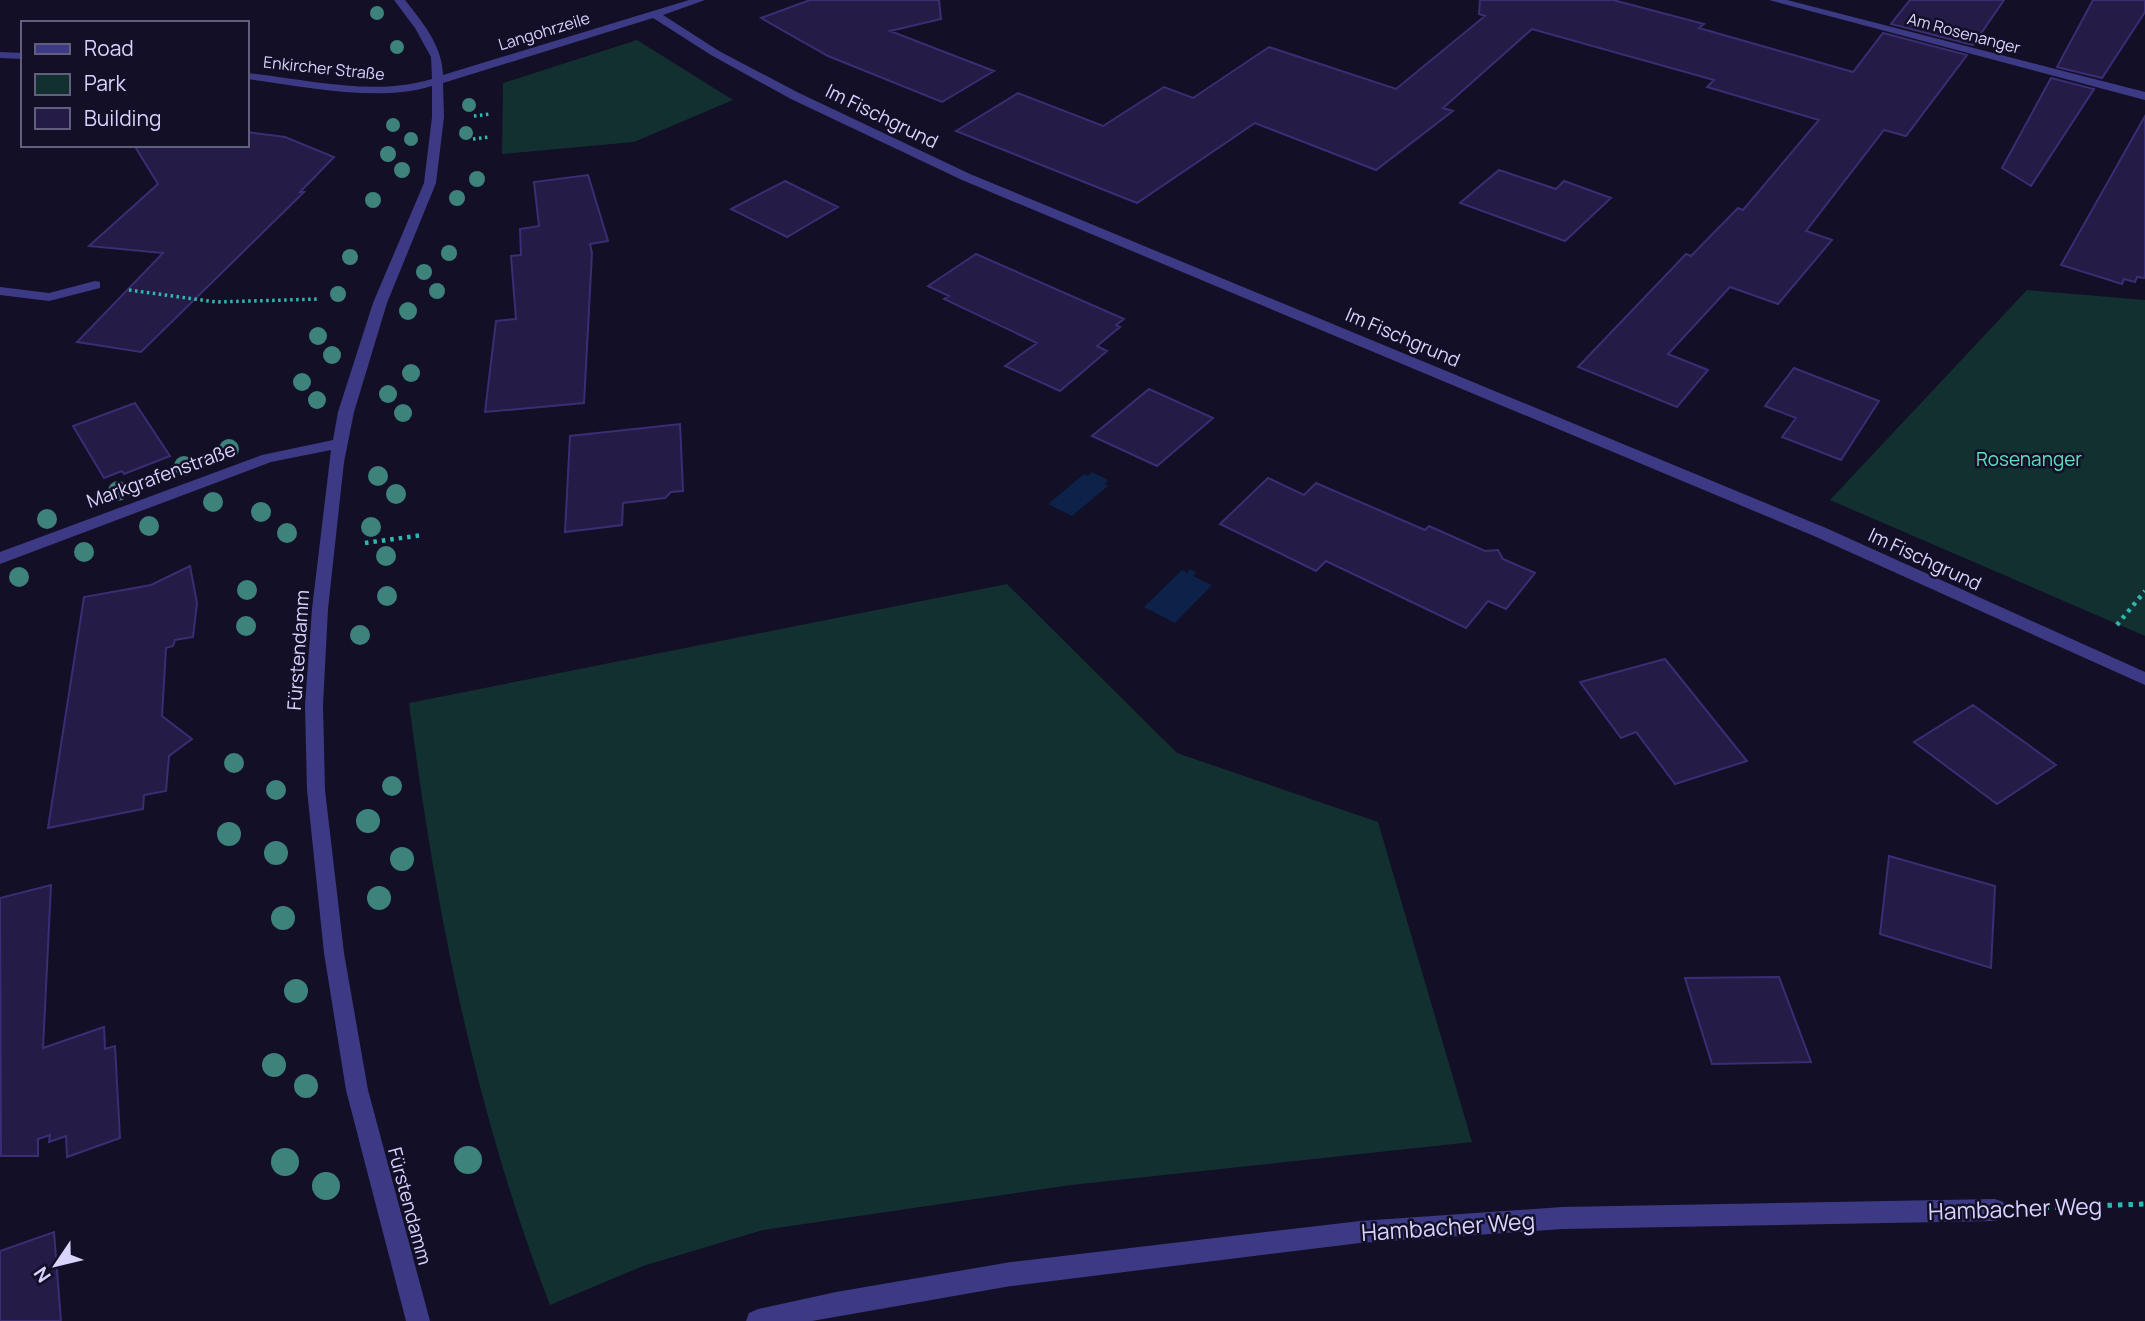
<svg xmlns="http://www.w3.org/2000/svg" width="2145" height="1321" viewBox="0 0 2145 1321" font-family="Manrope,sans-serif">
  <rect width="100%" height="100%" fill="#130f26"/>
  <path fill="#12302f" d="M637,40L733,100L634,142L502,154L503,83Z
    M2027,290L2145,300V636L1830,500Z
    M1007,584L1177,753L1378,822L1472,1142L1071,1185L763,1230L643,1266L550,1305C475,1111 435,908 409,703Z"/>
  <path fill="#0c2248" d="M1092,472L1108,480L1105,484L1108,486L1072,516L1048,504L1084,474L1088,476Z
    M1190,569L1196,572L1193,576L1212,585L1175,623L1144,607L1182,570L1187,573Z"/>
  <path fill="#241b47" stroke="#3b2d73" stroke-width="2" d="M810,0H939L941,19L890,31L994,71L942,102L828,56L761,18Z
    M1480,0H1613L1704,24L1699,28L1853,72L1883,33L1967,55L1906,136L1884,130L1806,231L1832,240L1778,304L1730,287L1668,354L1708,370L1677,407L1578,367L1686,254L1691,256L1738,208L1743,210L1819,120L1707,87L1714,80L1532,29L1443,108L1453,111L1376,170L1255,123L1137,203L956,131L1018,93L1103,126L1164,87L1193,98L1269,47L1396,89L1485,16L1479,14Z
    M1910,0H2004L1973,45L1891,24Z
    M2093,0H2145V12L2102,78L2057,67Z
    M2051,78L2094,89L2031,186L2002,168Z
    M2145,116V278L2137,277L2135,282L2124,279L2122,284L2061,265Z
    M247,132L285,137L334,157L300,192H304L141,352L77,342L163,253L89,246L158,184L134,145H247Z
    M1499,170L1556,189L1564,181L1611,198L1565,241L1460,203Z
    M588,175L608,241L590,244L592,253L584,403L485,412L496,321L516,319L511,256L521,255L520,229L539,226L534,182Z
    M785,181L838,207L787,237L731,209Z
    M976,254L1124,319L1116,325L1120,327L1097,346L1107,351L1060,391L1005,366L1037,343L944,299L949,296L928,286Z
    M1794,368L1879,401L1841,460L1782,437L1796,418L1765,406Z
    M1149,389L1213,418L1157,466L1092,436Z
    M135,403L170,456L124,474L122,471L104,478L73,426Z
    M680,424L683,491L671,492L665,498L623,503L622,525L565,532L570,436Z
    M1268,478L1304,495L1316,483L1425,530L1429,526L1485,551L1498,550L1503,559L1535,573L1506,609L1488,601L1466,628L1326,561L1316,571L1220,524Z
    M190,566L197,603L193,637L175,640L173,646L166,648L162,716L192,739L169,756L166,791L144,795L143,809L48,828L84,597L151,585Z
    M1665,659L1747,761L1675,784L1636,732L1621,738L1580,682Z
    M1973,705L2056,765L1997,804L1914,742Z
    M1889,856L1995,886L1991,968L1880,934Z
    M51,885L43,1048L104,1027L105,1049L115,1046L120,1138L67,1157L66,1136L49,1142L50,1135L38,1139V1156H1L0,898Z
    M1779,977L1811,1062L1712,1064L1685,978Z
    M54,1232L61,1321H0V1251Z"/>
  <g fill="none" stroke-linecap="round" stroke-linejoin="round">
    <path stroke="#2fb8b0" stroke-width="3.5" stroke-dasharray="2.5 3.5" stroke-linecap="butt" d="M474,116L490,114
      M473,139L490,137
      M129,290L216,302L320,299"/>
    <path stroke="#2fb8b0" stroke-width="4.5" stroke-dasharray="3.5 5" stroke-linecap="butt" d="M365,543L423,535
      M2117,625L2145,591"/>
    <path stroke="#2fb8b0" stroke-width="5" stroke-dasharray="4.5 6" stroke-linecap="butt" d="M2034,1208L2145,1204"/>
    <path fill="#3d3a85" fill-rule="evenodd" d="M394,0H405C423,23 442,45 443,75L689,0H705L663,15L719,51L799,93L970,174L1826,528L2145,672V685L1814,536L962,180L791,99L711,55L653,18L443,83L444,117L436,183L387,303L354,412L344,462L328,609L323,705L325,790L344,953L368,1090L430,1321H406L346,1090L324,953L307,790L305,705L312,609L331,450L271,462L0,564V552L262,455L333,440L338,412L373,303L424,183L432,117V86C377,103 304,86 247,79V73C306,79 373,97 432,79L431,57L415,28Z
      M1769,0H1787L2145,92V100Z
      M0,52L23,53V59L0,58Z
      M95,281L100,282V288L49,301L0,295V287L49,293Z
      M1995,1199L2003,1202L2007,1210L2003,1218L1995,1221L1562,1229L1360,1243L1011,1286L812,1321H746L749,1313L758,1309L836,1292L1011,1262L1360,1221L1562,1207Z"/>
  </g>
  <g fill="#3d827b">
    <circle cx="377" cy="13" r="7"/>
    <circle cx="397" cy="47" r="7"/>
    <circle cx="469" cy="105" r="7"/>
    <circle cx="393" cy="125" r="7"/>
    <circle cx="466" cy="133" r="7"/>
    <circle cx="411" cy="139" r="7"/>
    <circle cx="388" cy="154" r="8"/>
    <circle cx="402" cy="170" r="8"/>
    <circle cx="477" cy="179" r="8"/>
    <circle cx="457" cy="198" r="8"/>
    <circle cx="373" cy="200" r="8"/>
    <circle cx="449" cy="253" r="8"/>
    <circle cx="350" cy="257" r="8"/>
    <circle cx="424" cy="272" r="8"/>
    <circle cx="437" cy="291" r="8"/>
    <circle cx="338" cy="294" r="8"/>
    <circle cx="408" cy="311" r="9"/>
    <circle cx="318" cy="336" r="9"/>
    <circle cx="332" cy="355" r="9"/>
    <circle cx="411" cy="373" r="9"/>
    <circle cx="302" cy="382" r="9"/>
    <circle cx="388" cy="394" r="9"/>
    <circle cx="317" cy="400" r="9"/>
    <circle cx="403" cy="413" r="9"/>
    <circle cx="229" cy="449" r="10"/>
    <circle cx="184" cy="466" r="10"/>
    <circle cx="378" cy="476" r="10"/>
    <circle cx="118" cy="491" r="10"/>
    <circle cx="396" cy="494" r="10"/>
    <circle cx="213" cy="502" r="10"/>
    <circle cx="261" cy="512" r="10"/>
    <circle cx="47" cy="519" r="10"/>
    <circle cx="149" cy="526" r="10"/>
    <circle cx="371" cy="527" r="10"/>
    <circle cx="287" cy="533" r="10"/>
    <circle cx="84" cy="552" r="10"/>
    <circle cx="386" cy="556" r="10"/>
    <circle cx="19" cy="577" r="10"/>
    <circle cx="247" cy="590" r="10"/>
    <circle cx="387" cy="596" r="10"/>
    <circle cx="246" cy="626" r="10"/>
    <circle cx="360" cy="635" r="10"/>
    <circle cx="234" cy="763" r="10"/>
    <circle cx="392" cy="786" r="10"/>
    <circle cx="276" cy="790" r="10"/>
    <circle cx="368" cy="821" r="12"/>
    <circle cx="229" cy="834" r="12"/>
    <circle cx="276" cy="853" r="12"/>
    <circle cx="402" cy="859" r="12"/>
    <circle cx="379" cy="898" r="12"/>
    <circle cx="283" cy="918" r="12"/>
    <circle cx="296" cy="991" r="12"/>
    <circle cx="274" cy="1065" r="12"/>
    <circle cx="306" cy="1086" r="12"/>
    <circle cx="468" cy="1160" r="14"/>
    <circle cx="285" cy="1162" r="14"/>
    <circle cx="326" cy="1186" r="14"/>
  </g>
  <g text-anchor="middle" dominant-baseline="central" stroke-width="5" stroke-linejoin="round" paint-order="stroke">
    <g font-size="16" fill="#d9d4ff" stroke="#130f26">
      <text transform="translate(544 31) rotate(-17)">Langohrzeile</text>
      <text transform="translate(1964 33) rotate(15)">Am Rosenanger</text>
      <text transform="translate(324 68) rotate(6)">Enkircher Straße</text>
    </g>
    <g font-size="19" fill="#d9d4ff" stroke="#130f26">
      <text transform="translate(882 116) rotate(26)">Im Fischgrund</text>
      <text transform="translate(1403 337) rotate(23)">Im Fischgrund</text>
      <text transform="translate(161 475) rotate(-20)">Markgrafenstraße</text>
      <text transform="translate(1925 559) rotate(25)">Im Fischgrund</text>
      <text transform="translate(298 650) rotate(-86)">Fürstendamm</text>
      <text transform="translate(410 1206) rotate(75)">Fürstendamm</text>
    </g>
    <g font-size="19" fill="#5fe0c0" stroke="#130f26">
      <text x="2029" y="459">Rosenanger</text>
    </g>
    <g font-size="23" fill="#d9d4ff" stroke="#130f26">
      <text transform="translate(2015 1208) rotate(-2)">Hambacher Weg</text>
      <text transform="translate(1448 1226) rotate(-4)">Hambacher Weg</text>
    </g>
  </g>
  <rect x="21" y="21" width="228" height="126" fill="#130f26" stroke="#625e7d" stroke-width="2"/>
  <rect x="35" y="44" width="35" height="10" fill="#3d3a85" stroke="#625e7d" stroke-width="2"/>
  <text x="84" y="56" font-size="21" fill="#d9d4ff">Road</text>
  <rect x="35" y="74" width="35" height="21" fill="#12302f" stroke="#625e7d" stroke-width="2"/>
  <text x="84" y="91" font-size="21" fill="#d9d4ff">Park</text>
  <rect x="35" y="108" width="35" height="21" fill="#241b47" stroke="#625e7d" stroke-width="2"/>
  <text x="84" y="126" font-size="21" fill="#d9d4ff">Building</text>
  <g transform="translate(56 1265) rotate(235)" stroke="#130f26" stroke-width="5" paint-order="stroke">
  <path d="M0-5L12 26L0 18L-12 26Z" fill="#d9d4ff"/>
  <text y="-10" font-size="19" font-weight="bold" text-anchor="middle" fill="#d9d4ff">N</text>
  </g>
</svg>
